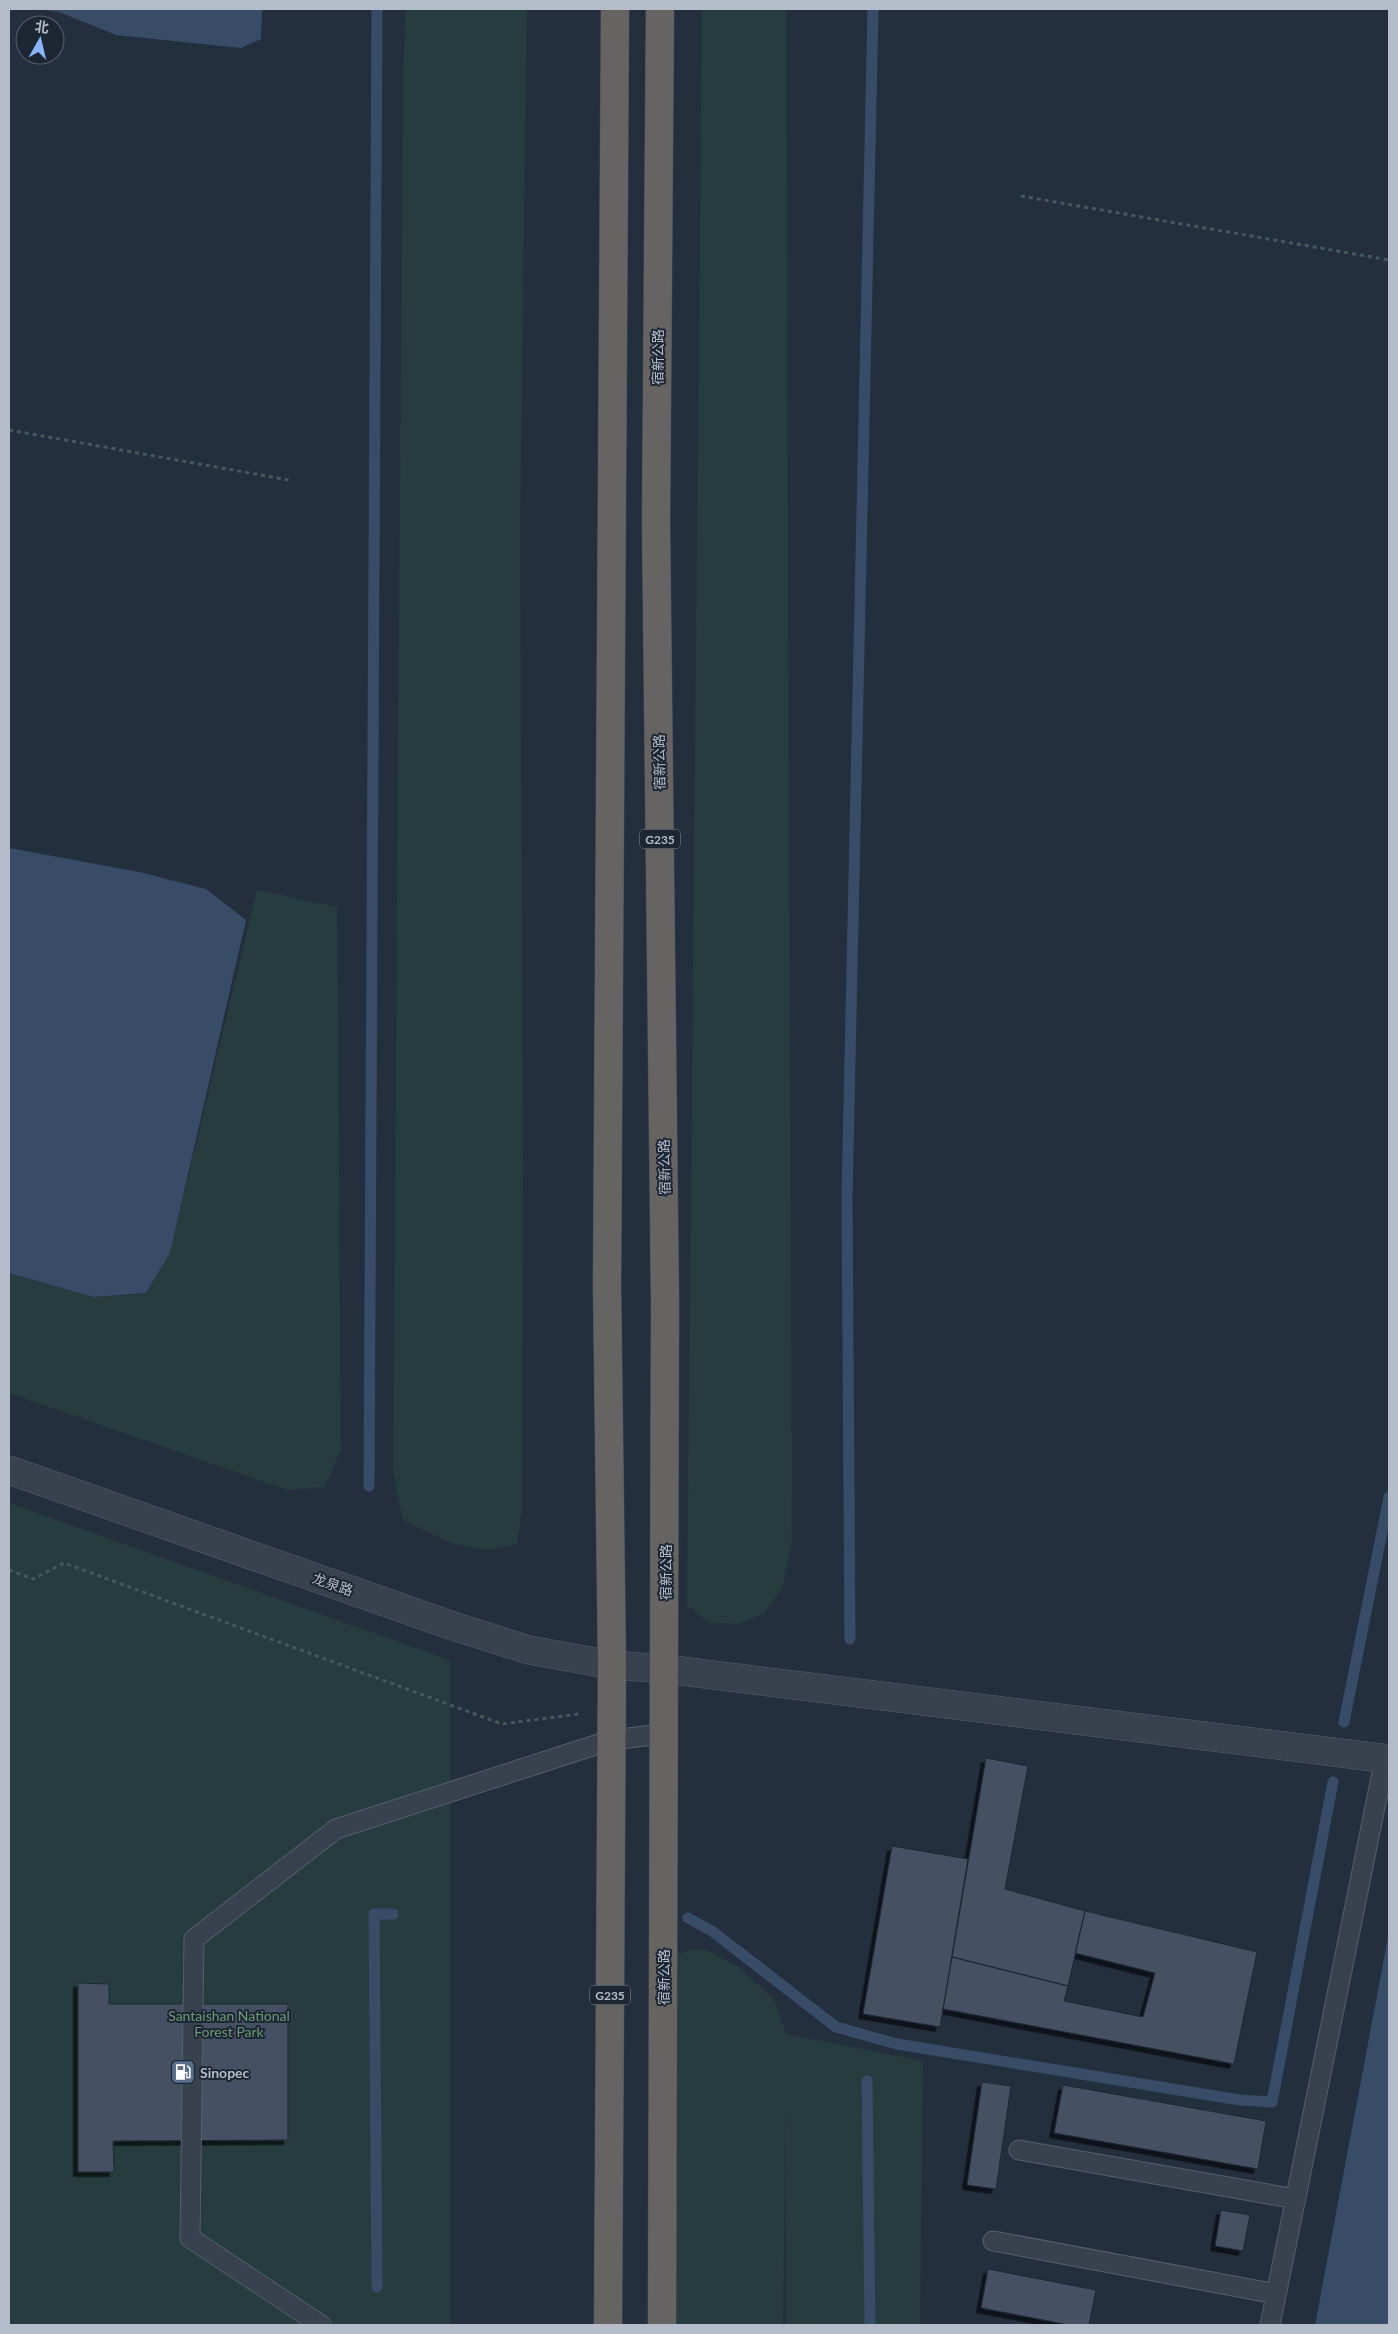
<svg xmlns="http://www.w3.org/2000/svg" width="1398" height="2334" viewBox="0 0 1398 2334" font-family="Lato,'Noto Sans SC',sans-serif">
  <defs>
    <filter id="shadow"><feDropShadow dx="-4.5" dy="4.5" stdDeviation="0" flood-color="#0009"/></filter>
  </defs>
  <rect width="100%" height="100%" fill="#242f3e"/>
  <path fill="#263c3f" d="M406,9H527L520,532L523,1166L522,1508L517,1544L488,1550L454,1544L403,1521L393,1472L403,64Z
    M702,9H786L792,1542L782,1588L763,1614L737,1624L709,1623L687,1605Z
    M257,890L337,907L341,1449L325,1487L287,1490L9,1393V1273L94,1297L146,1294L170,1253Z
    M9,1503L450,1660V2325H9Z
    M693,1949L707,1950L738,1967L774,1999L786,2034L923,2061L920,2325H786V2110L783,2325H675L677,1954Z"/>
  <path fill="#394c67" d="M38,9H262L261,39L241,48L116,35L59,12Z
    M9,848L139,872L206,889L246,920L170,1253L146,1293L94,1297L9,1273Z
    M1389,1932V2325H1315Z"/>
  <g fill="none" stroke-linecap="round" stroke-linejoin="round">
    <path stroke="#394c67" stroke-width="11" d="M369,1486L377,9
      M850,1639L847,1197L873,9
      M1344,1722L1389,1497
      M688,1918L712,1931L836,2027L897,2044L1240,2100L1272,2102L1333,1782
      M867,2081L870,2325
      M377,2287L374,1914H393"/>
  </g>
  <path fill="#455162" stroke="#1f2835" filter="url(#shadow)" d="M986,1758L1028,1766L1005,1889L1085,1911L1068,1986L952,1957Z
    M892,1846L968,1859L940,2027L863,2014Z
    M1085,1911L1257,1952L1234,2064L943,2009L952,1957L1068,1986L1064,2001L1143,2017L1155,1973L1075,1953Z
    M78,1983L109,1984V2004H288V2140L113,2141L114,2172H78Z
    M982,2082L1011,2086L996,2189L967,2185Z
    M1063,2085L1266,2121L1258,2169L1054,2133Z
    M1221,2210L1250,2215L1243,2251L1215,2246Z
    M988,2269L1096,2290L1089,2325H1069L981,2308Z"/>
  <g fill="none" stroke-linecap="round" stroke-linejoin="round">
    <defs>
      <path id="service" d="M1019,2150L1296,2199
        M993,2241L1276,2294
        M321,2325L190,2238L194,1939L336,1829L611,1740L663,1734
        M1270,2325L1385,1758"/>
      <path id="minor" d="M665,1669L1389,1759"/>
      <path id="tertiary" d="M9,1470L453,1626L529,1650L612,1665L665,1669"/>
      <path id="trunk" d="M660,9L656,522L665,1303L662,2325
        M608,2325L612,1665L607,1285L615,9"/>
    </defs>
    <use href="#service" stroke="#565f6c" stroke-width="21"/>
    <use href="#minor" stroke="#565f6c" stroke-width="29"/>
    <use href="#tertiary" stroke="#565f6c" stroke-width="29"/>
    <use href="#trunk" stroke="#434c59" stroke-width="29"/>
    <path stroke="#44595c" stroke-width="3" stroke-dasharray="4 4" stroke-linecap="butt" d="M1021,196L1389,260
      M9,430L289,480
      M9,1570L33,1579L64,1563L502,1724L579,1714"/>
    <use href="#service" stroke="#38414e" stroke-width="19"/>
    <use href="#minor" stroke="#38414e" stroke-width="28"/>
    <use href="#tertiary" stroke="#38414e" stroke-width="28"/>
    <use href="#trunk" stroke="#656462" stroke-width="28"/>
  </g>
  <defs>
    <symbol id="fuel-square" viewBox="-11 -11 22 22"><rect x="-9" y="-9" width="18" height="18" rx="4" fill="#5c6f8a" stroke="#1d2633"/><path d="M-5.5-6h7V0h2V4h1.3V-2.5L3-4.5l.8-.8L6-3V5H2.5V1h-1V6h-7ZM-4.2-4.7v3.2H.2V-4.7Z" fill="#fff"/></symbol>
  </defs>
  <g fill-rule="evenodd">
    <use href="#fuel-square" x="169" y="2058" width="28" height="28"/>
  </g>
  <g text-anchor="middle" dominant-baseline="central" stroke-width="4" stroke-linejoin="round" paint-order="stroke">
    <g fill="#1d2633" stroke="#878f9c" stroke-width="1">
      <rect x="640" y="829.5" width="40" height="19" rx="4"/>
      <rect x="590" y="1985.5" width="40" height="19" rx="4"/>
    </g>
    <g font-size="12" font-weight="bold" fill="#b4bcc9">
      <text x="660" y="839">G235</text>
      <text x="610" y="1995">G235</text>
    </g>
    <g font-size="14" fill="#b4bcc9" stroke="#1d2633">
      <text transform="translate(657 357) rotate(-90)">宿新公路</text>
      <text transform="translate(659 762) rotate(-91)">宿新公路</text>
      <text transform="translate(664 1167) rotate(-91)">宿新公路</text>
      <text transform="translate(665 1572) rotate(-90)">宿新公路</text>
      <text transform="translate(333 1584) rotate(19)">龙泉路</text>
      <text transform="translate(663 1977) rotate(-90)">宿新公路</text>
    </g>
    <g font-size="14" fill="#6b9a76" stroke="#1d2633">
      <text x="229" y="2015">Santaishan National<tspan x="229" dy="16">Forest Park</tspan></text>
    </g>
    <g font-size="14" font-weight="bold" fill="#b4bcc9" stroke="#1d2633" text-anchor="start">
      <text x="200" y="2072">Sinopec</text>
    </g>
  </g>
  <rect width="1398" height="2334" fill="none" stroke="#b4bcc9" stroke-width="20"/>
  <g transform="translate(40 40) rotate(8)"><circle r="24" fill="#1d2633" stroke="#59626f"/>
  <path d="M0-4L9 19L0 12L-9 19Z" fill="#8ab4f8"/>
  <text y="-8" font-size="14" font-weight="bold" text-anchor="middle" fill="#b4bcc9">北</text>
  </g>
</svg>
